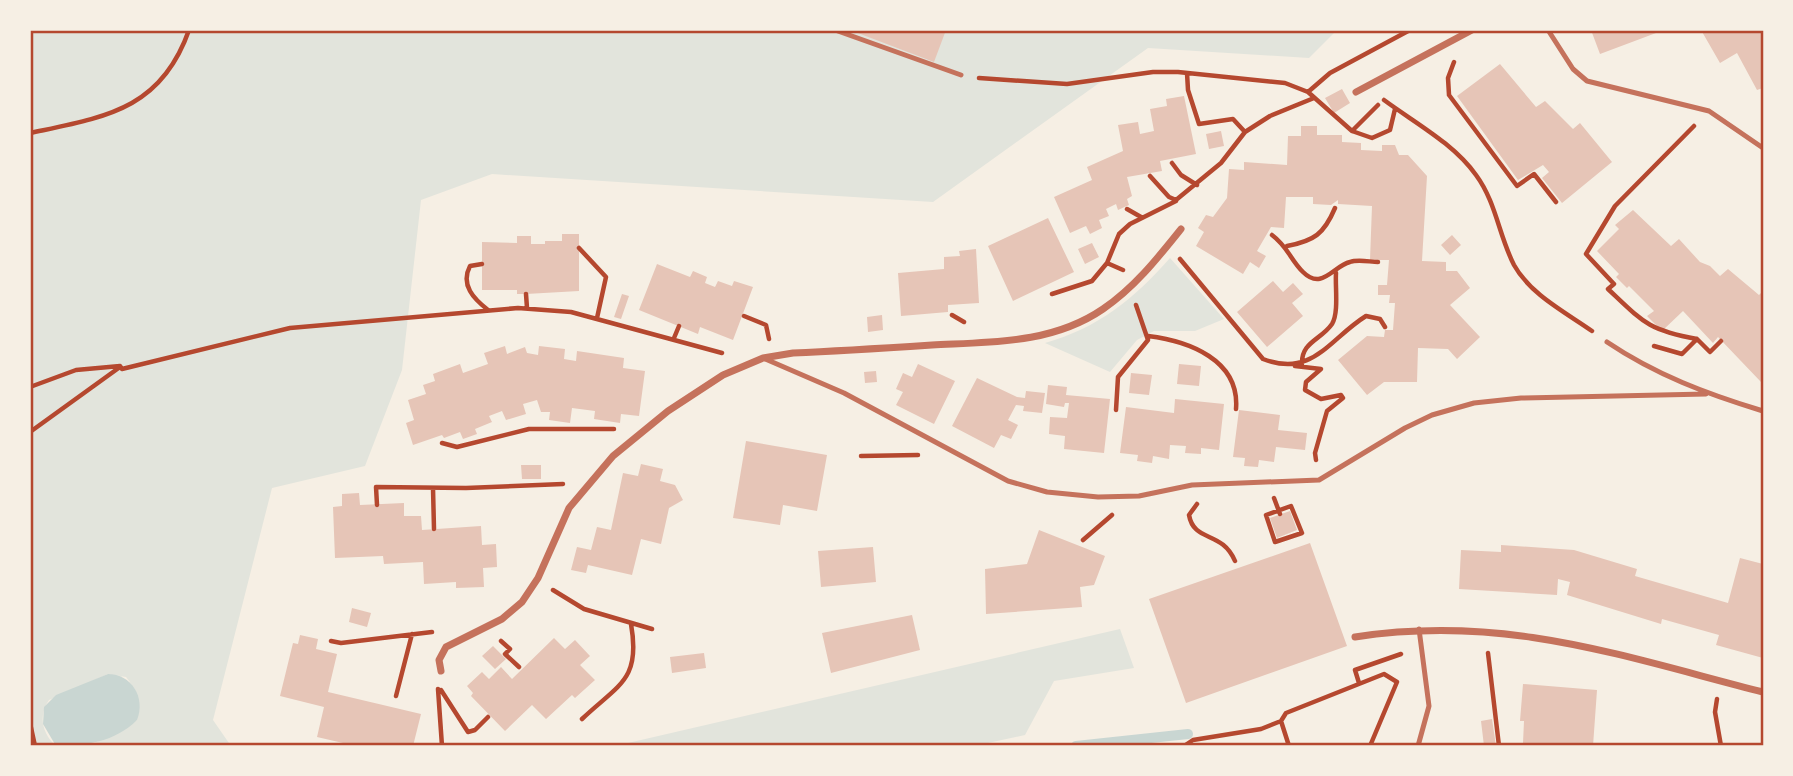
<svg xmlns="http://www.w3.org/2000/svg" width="1793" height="776" viewBox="0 0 1793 776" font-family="'Sofia Sans Condensed',sans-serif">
  <rect width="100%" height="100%" fill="#f6efe4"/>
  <path fill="#e2e4dc" d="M30,30H1337L1309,58L1148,48L933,202L492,174L421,200L402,370L365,466L272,488L213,720L231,746H87L120,732L137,720C137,702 138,691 126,677L108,674L49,700C38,715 42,734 56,746H30Z
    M1170,258L1224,319L1195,331H1154L1137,340L1110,372L1045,343C1098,328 1134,299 1170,258Z
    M1120,629L1134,668L1054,681L1025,735L974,746H615Z"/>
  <path fill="#c9d6d2" d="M108,674C131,674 146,697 137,720C115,742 85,746 56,746L43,724L44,707L56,695Z"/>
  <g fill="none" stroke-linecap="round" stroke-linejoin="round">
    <path stroke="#c9d6d2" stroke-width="10" d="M1076,746L1188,734"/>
  </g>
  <path fill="#e6c5b7" d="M850,30H946L934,62Z
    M1591,30H1664L1600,54Z
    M1701,30H1763V88L1757,90L1737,53L1720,63Z
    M1500,64L1536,107L1545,101L1573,129L1580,123L1612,162L1562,203L1542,178L1549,172L1543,165L1518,180L1457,96Z
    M1342,89L1350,103L1334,113L1325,98Z
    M1184,96L1196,154L1160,161L1162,171L1127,177L1132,196L1127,199L1129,205L1118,210L1116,204L1106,209L1109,216L1099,220L1102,228L1090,234L1086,226L1070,233L1054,197L1092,180L1087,167L1123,151L1118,125L1138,122L1140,134L1154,131L1150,109L1167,106L1166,99Z
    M1301,126H1317V135H1342V142L1361,143V150L1382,151V145H1395L1399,155H1408L1427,176L1422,261L1446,262V271H1457L1470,288L1450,305L1480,337L1457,359L1448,349L1418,348L1417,382H1384L1367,395L1338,360L1367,336L1384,337L1385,330H1393L1395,303H1389L1390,295H1378V285H1387L1389,260H1370L1372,206L1338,204V200L1331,205L1313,204V197H1286L1284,228L1271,227L1257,251L1266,256L1259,268L1250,262L1243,274L1196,246L1204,232L1198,228L1206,215L1213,217L1227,198L1229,169L1244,170V162L1287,165L1288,136H1301Z
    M1221,131L1224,146L1209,149L1206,134Z
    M1633,210L1671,246L1679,239L1700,262L1710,266L1720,276L1728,269L1759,295L1763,291L1761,382L1718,337L1713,343L1683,311L1662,331L1647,316L1654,311L1629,286L1627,288L1616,277L1619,274L1597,251L1619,229L1615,225Z
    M1048,218L1074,272L1013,301L988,246Z
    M562,234H579V291L526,294H517V290H482V242L517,243V236H531V244H545V241H562Z
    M1452,235L1461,245L1450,255L1441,245Z
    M1092,243L1099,257L1085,264L1078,249Z
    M976,249L979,303L948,305V312L901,316L898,273L944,269V257L960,256L959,251Z
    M657,264L690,277L693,271L707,277L705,283L715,287L718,281L732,286L734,281L753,287L733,340L700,327L698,334L639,310Z
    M1273,281L1283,292L1293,283L1303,294L1292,303L1303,316L1267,347L1237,312Z
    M622,294L629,296L621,319L614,317Z
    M882,315L883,330L868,332L867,317Z
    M505,346L507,354L525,347L527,353L538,355L539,346L565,349L564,359L576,361L577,351L624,358L623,368L645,371L639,416L621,414L620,423L594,419L595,411L572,408L570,423L549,420L550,412H541L537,400L523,404L526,414L506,420L502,411L489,416L492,422L475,429L477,434L463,439L460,432L444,438L442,435L413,445L406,423L414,420L408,400L426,394L423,385L435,381L433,374L460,364L463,373L488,364L484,353Z
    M918,364L955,381L934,424L896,405L903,392L896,389L903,373L912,377Z
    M1179,364L1201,366L1199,386L1177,384Z
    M876,371L877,382L865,383L864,372Z
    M1131,373L1152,375L1149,395L1129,393Z
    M977,378L1017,397L1025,398L1026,391L1045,393L1042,413L1023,411L1024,406L1016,405L1008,420L1018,425L1011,439L1001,435L994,448L952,426Z
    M1048,385L1067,387L1066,395L1110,399L1104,453L1064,449L1065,436L1049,434L1050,417L1067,418L1069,403H1065L1064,407L1046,404Z
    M1175,399L1224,404L1219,450L1201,448V454L1185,453L1186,446L1170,445L1169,459L1153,456L1152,463L1137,461L1138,455L1120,453L1126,407L1174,413Z
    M1239,410L1280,415L1278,430L1307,433L1305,450L1276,447L1274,462L1259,460L1258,467L1244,466L1245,458L1233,457Z
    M746,441L827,455L817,511L783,505L780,525L733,518Z
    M641,464L663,469L660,481L675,485L683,500L669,508L661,544L641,539L632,575L588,565L586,573L571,570L577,547L591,550L597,527L611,530L623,473L638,476Z
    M521,465H541V479H522Z
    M359,493L360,505L404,503V516H421L422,530L481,526L482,545L496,544L497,567L483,568L484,587L456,588V582L424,584L423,562L384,564L383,556L335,558L333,507L342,506V494Z
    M1290,511L1297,530L1277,538L1270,518Z
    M1039,530L1105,556L1094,585L1080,587L1082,607L986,614L985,569L1027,564Z
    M1310,543L1347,646L1186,703L1149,599Z
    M1501,545L1574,550L1637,569L1635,576L1728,603L1740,558L1763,564V658L1716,645L1719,635L1662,619L1661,624L1567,595L1570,582L1558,579L1557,595L1459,589L1461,550L1501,552Z
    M873,547L876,582L821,587L818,551Z
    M352,608L371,613L367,627L349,622Z
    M912,615L920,650L831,673L822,633Z
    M300,635L318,639L316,649L337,654L328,692L421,714L413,746H356L317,737L324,707L280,696L293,643L298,644Z
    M554,638L565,649L575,640L590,656L580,665L595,680L575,698L572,695L546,719L532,705L505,731L471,696L473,693L467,686L482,672L489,679L501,667L512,679Z
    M493,646L506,659L495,669L482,656Z
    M704,653L706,668L672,673L670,657Z
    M1523,684L1597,690L1593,746H1519L1523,743L1524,721H1520Z
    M1492,719L1496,746H1484L1481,721Z"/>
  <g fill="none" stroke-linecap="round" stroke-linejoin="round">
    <path stroke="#b5482f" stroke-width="4.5" d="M1454,62L1448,78L1449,95L1517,186L1534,174L1556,202
      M1187,73L1188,90L1199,124L1233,119L1245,132
      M979,78L1067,84L1153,72H1178L1285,83L1308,92L1352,131L1372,138L1390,130L1395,109
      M1308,92L1330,73L1410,30
      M1384,100C1415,123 1453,143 1476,175C1496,202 1499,236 1514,265C1530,294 1565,312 1592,331
      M1352,131L1378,105
      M30,133C105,117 161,110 189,30
      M1172,163L1181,175L1197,185
      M1150,176L1169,197L1176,200L1221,163L1245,132L1270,116L1314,98
      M1127,209L1141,217
      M1272,235C1288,247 1290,259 1303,272C1322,291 1333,266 1350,262C1358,259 1370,262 1378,262
      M1287,246C1314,241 1324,234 1335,208
      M579,248L606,277L597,318
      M1180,259L1263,359C1313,378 1329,339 1366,316L1380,319L1385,327
      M1107,263L1123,270
      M482,264L470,266C460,285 474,299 488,310
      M526,294L527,308
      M1052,294L1092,281L1107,263L1119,234L1130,224L1176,201
      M952,315L964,322
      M744,316L766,325L769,339
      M1148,336C1189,341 1240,360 1236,409
      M674,338L679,326
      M1697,339L1710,352L1721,341
      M1654,346L1682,354L1697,339C1648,330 1643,322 1608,289L1614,284L1586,254L1615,206L1694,126
      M1302,364C1301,342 1321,340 1332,324C1339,313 1335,286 1336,273
      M1295,366L1321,369L1306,382L1305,390L1321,399L1341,395L1343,398L1327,411L1315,453L1316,460
      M30,387L76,370L120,366L122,369L290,328L518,308L571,312L722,353
      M1116,410L1118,377L1148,340L1136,305
      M30,432L120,367
      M442,443L457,447L529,429H614
      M861,456L918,455
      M433,488L434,529
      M1274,498L1280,514
      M1197,504L1189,515C1194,543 1222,530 1235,561
      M377,505L376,487L466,488L563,484
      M1291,506L1302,533L1275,542L1266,515Z
      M1083,540L1112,515
      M553,590L584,609L652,629
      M331,641L341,643L432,632
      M501,641L510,649L505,654L519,667
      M1488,653L1499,746
      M1359,683L1355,670L1401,654
      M438,689L442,746
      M441,690L468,732L475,730L488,717
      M396,696L412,634
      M1717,699L1715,712L1721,746
      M582,719C619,684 641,680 631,624
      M30,723L35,746
      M1184,746L1193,740L1261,729L1281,721
      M1289,746L1281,721L1286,713L1384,674L1397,682L1370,746"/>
    <path stroke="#c5725c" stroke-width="5" d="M835,30L961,75
      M1548,30L1573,69L1587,81L1709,111L1763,148
      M1607,342C1656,375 1707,394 1763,411
      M763,358L844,393L1008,481L1047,492L1098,497L1139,496L1192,485L1319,480L1405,428L1432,415L1474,403L1521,398L1706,394
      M1418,746L1429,706L1419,629"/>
    <path stroke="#c5725c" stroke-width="7" d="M1356,92L1472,30
      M1355,637C1505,614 1621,656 1763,692
      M441,671L439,660L446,647L502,619L522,602L538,578L569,508L613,456L668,411L723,375L763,358L793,353C839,351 886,348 932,345C991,342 1052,344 1103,309C1134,288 1157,259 1181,229"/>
  </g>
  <rect width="1793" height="776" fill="none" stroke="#f6efe4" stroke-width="63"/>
  <rect x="32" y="32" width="1730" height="712" fill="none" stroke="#b5482f" stroke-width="2.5"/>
</svg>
